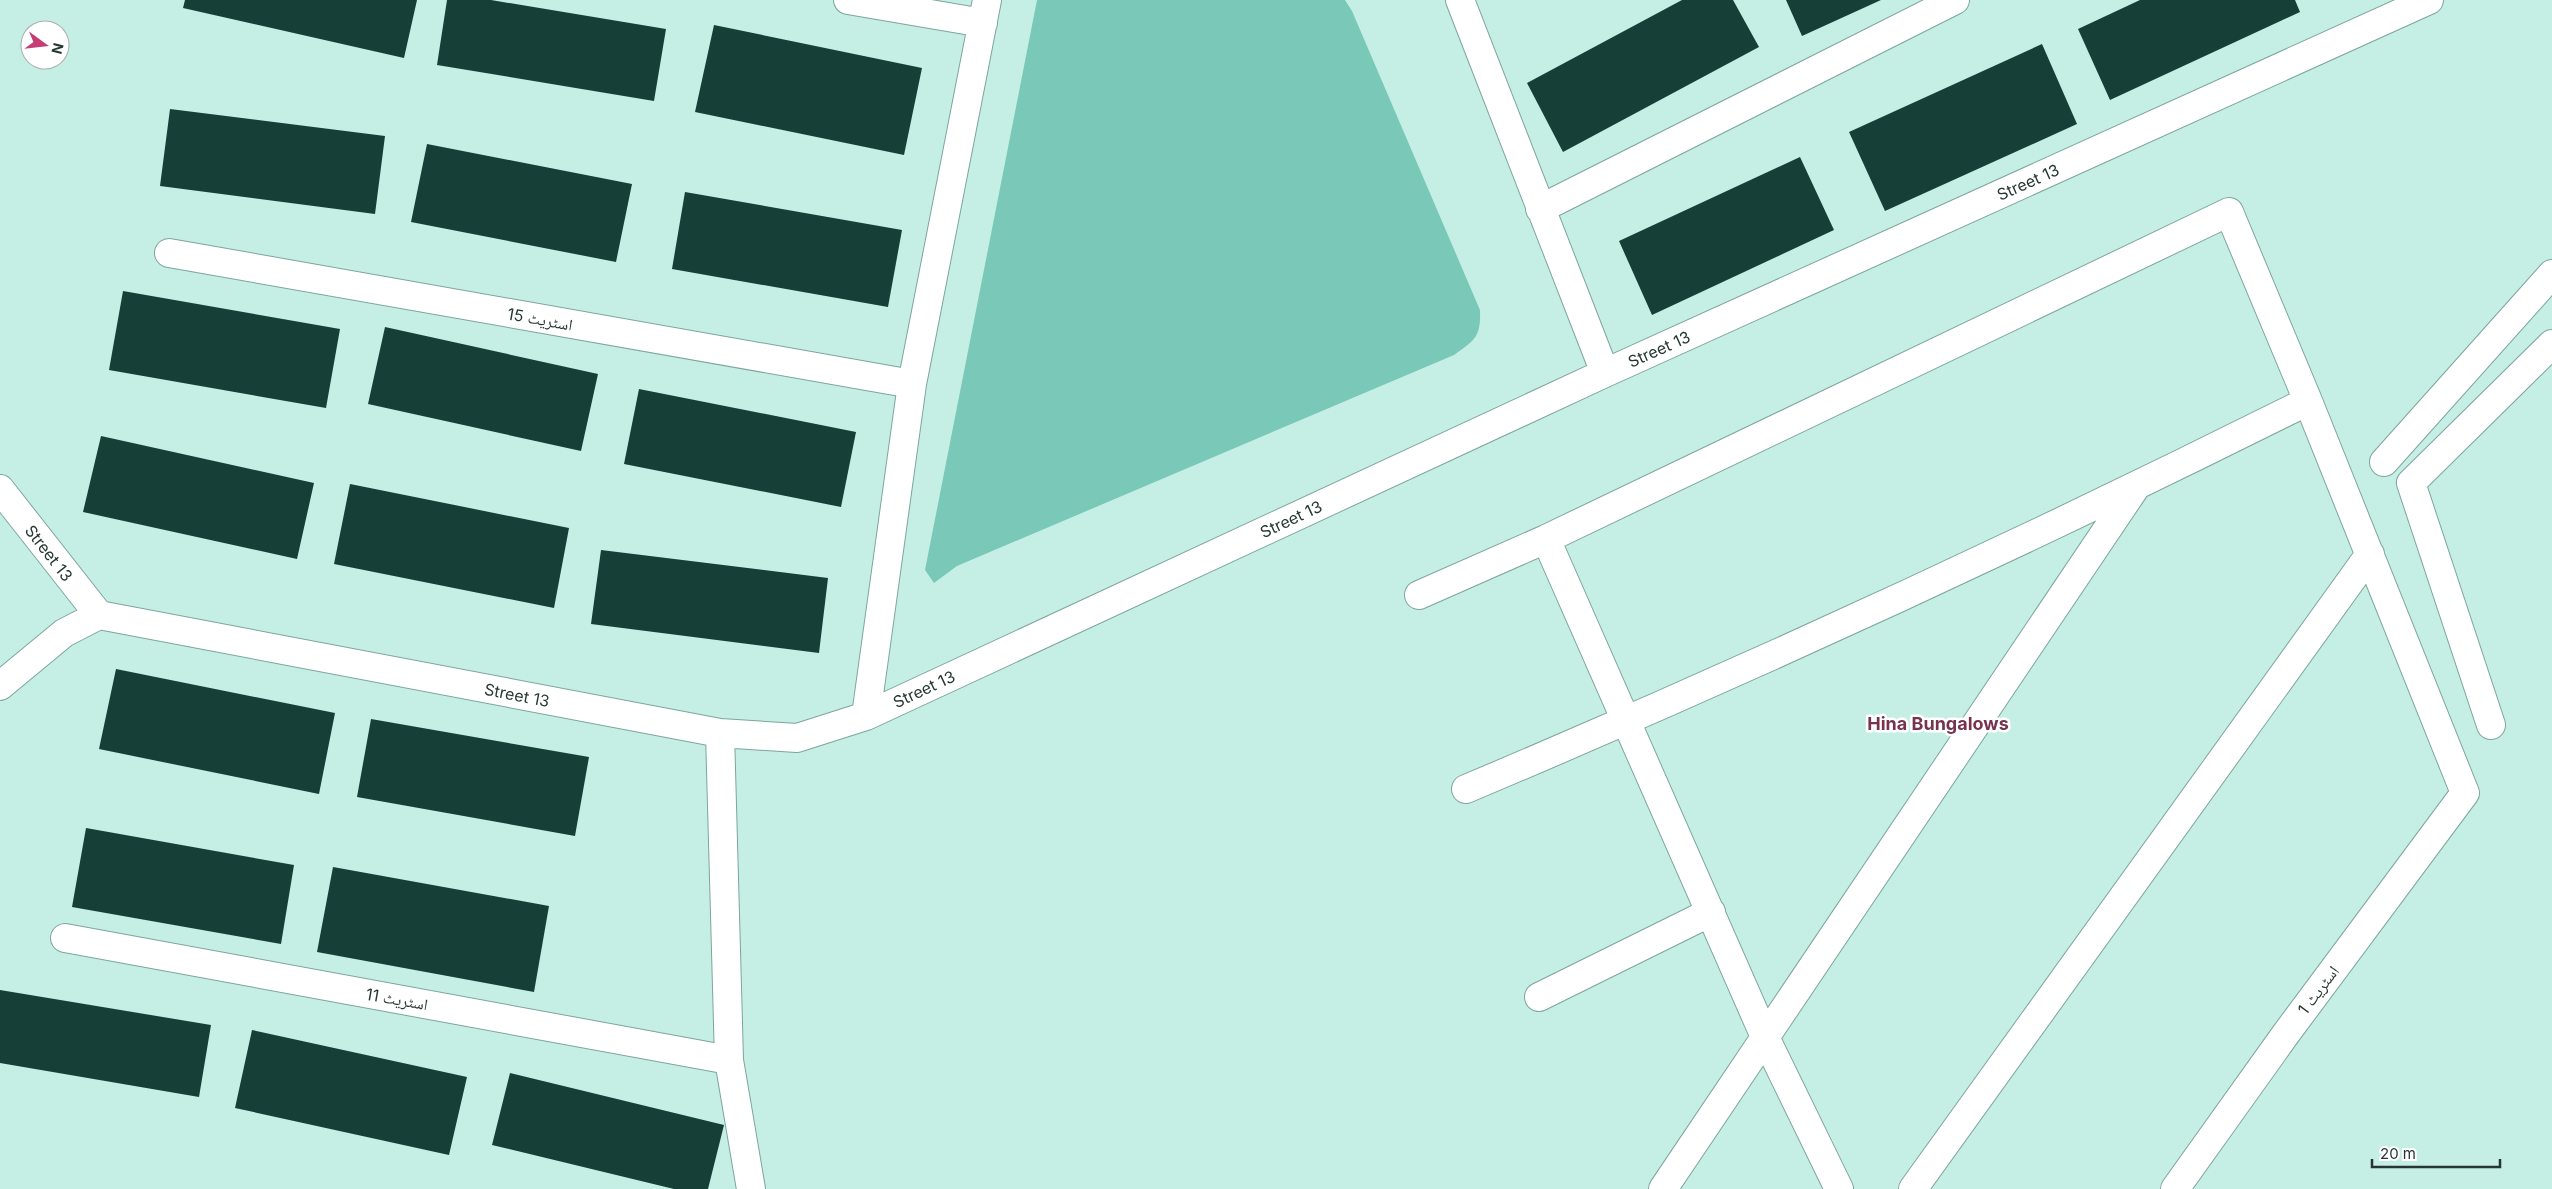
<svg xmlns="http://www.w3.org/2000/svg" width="2552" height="1189" viewBox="0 0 2552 1189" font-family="Inter,'Noto Naskh Arabic',sans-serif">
  <rect width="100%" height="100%" fill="#c5efe5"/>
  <path fill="#7ac8b8" d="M1037,0H1345L1352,11L1480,310C1481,337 1475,340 1454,355L957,566L934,583L925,570Z"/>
  <path fill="#153f37" d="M185,0H417L404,58L183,8Z
    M447,0H491L666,29L654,101L437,65Z
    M1682,0H1733L1759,47L1563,152L1527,83Z
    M1786,0H1881L1802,36Z
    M2140,0H2295L2300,12L2110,100L2078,29Z
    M714,25L922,68L904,155L695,112Z
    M2042,44L2077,124L1885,211L1849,132Z
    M170,109L385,136L375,214L160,186Z
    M427,144L632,184L616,262L411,222Z
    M1800,157L1834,230L1652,315L1619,241Z
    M685,192L902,230L888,307L672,269Z
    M123,291L340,329L326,408L109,370Z
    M385,327L598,374L581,451L368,404Z
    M639,389L856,432L841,507L624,464Z
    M101,436L314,483L297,559L83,512Z
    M350,484L569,528L554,608L334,564Z
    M601,550L828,578L819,653L591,624Z
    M116,669L335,713L319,794L99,749Z
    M371,719L589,757L575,836L357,797Z
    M86,828L294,865L281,944L72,907Z
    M333,867L549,906L534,992L317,952Z
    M0,990L211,1025L199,1097L0,1063Z
    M252,1030L467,1077L449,1155L235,1108Z
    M510,1073L724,1125L708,1189H674L492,1145Z"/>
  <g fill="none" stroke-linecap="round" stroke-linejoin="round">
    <defs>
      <path id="minor" d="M848,0L983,23
        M1460,0L1605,373
        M1540,209L1955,0
        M169,253L912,384
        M2384,462L2552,274
        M0,489L99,615
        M1546,539L1765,1037L1839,1189
        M1419,595L1546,539L2229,212L2308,401L2465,793L2285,1035L2175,1189
        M0,686L64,633L99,615L720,733L797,738L866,716L1605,373L2429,0
        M866,716L912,384L987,0
        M2491,725L2411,483L2552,344
        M720,733L729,1060L751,1189
        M1466,789C1751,669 2032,539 2308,401
        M65,938L729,1060
        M1539,997L1711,912
        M1663,1189L2135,488
        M1913,1189L2370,554"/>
    </defs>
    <use href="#minor" stroke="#7da59c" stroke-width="30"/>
    <use href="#minor" stroke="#fff" stroke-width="28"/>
  </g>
  <g text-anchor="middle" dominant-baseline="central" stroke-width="5" stroke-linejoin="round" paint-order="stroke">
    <g font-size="16" fill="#263733" stroke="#fff">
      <text transform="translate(2028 182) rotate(-24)">Street 13</text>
      <text transform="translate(540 319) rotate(10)">اسٹریٹ 15</text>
      <text transform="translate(1659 349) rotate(-24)">Street 13</text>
      <text transform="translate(1291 519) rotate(-25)">Street 13</text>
      <text transform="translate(49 553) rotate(52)">Street 13</text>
      <text transform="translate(924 689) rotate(-25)">Street 13</text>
      <text transform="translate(517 695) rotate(11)">Street 13</text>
      <text transform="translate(2318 990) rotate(-53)">اسٹریٹ 1</text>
      <text transform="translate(397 999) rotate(10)">اسٹریٹ 11</text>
    </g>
    <g font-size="18" font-weight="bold" fill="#77334c" stroke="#fff">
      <text x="1938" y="723">Hina Bungalows</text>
    </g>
  </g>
  <g transform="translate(45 45) rotate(105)"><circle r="24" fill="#ffffff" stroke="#a8afad"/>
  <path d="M0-4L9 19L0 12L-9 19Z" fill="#c63c74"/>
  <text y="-8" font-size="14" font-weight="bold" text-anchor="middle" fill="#263733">N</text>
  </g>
  <path d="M2372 1159v8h128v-8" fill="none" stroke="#263733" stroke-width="2.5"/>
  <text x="2380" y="1159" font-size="15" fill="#263733" stroke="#ffffff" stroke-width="4" paint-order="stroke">20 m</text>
</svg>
